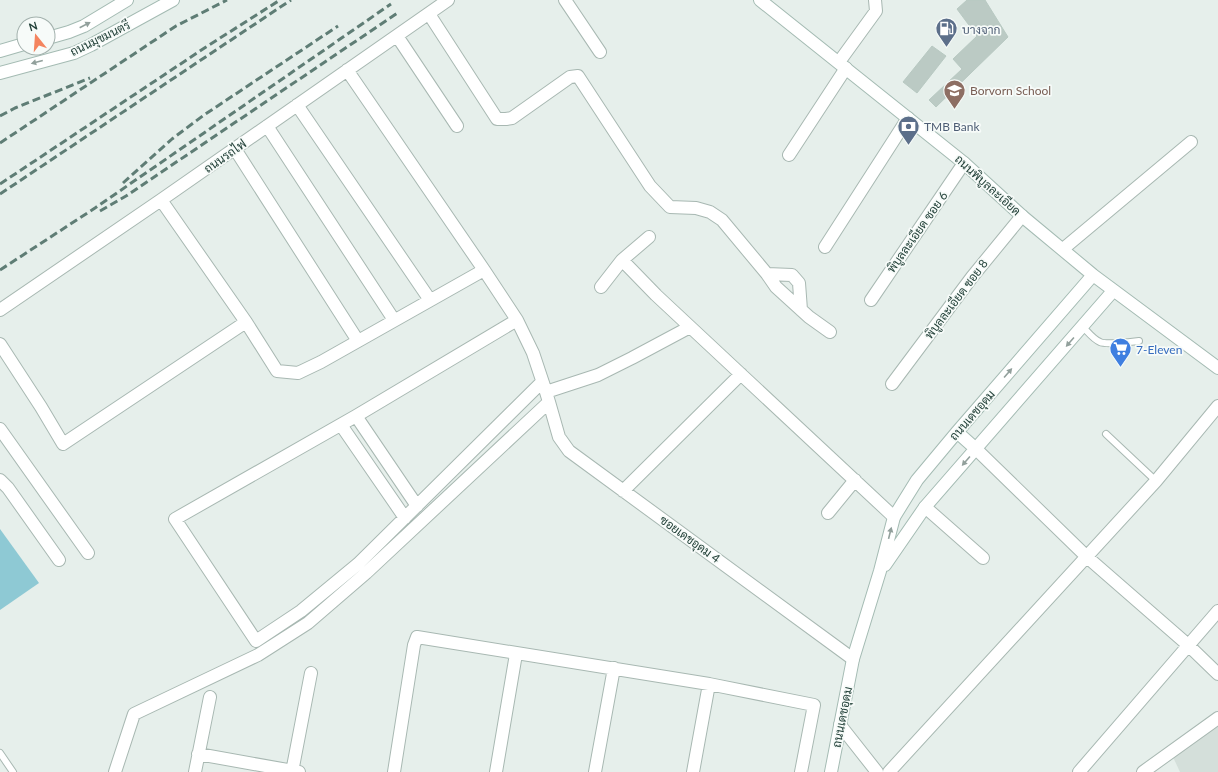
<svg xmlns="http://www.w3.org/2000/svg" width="1218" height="772" viewBox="0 0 1218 772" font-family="Lato,Sarabun,sans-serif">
  <rect width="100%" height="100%" fill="#e6efeb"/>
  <path fill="#d4dfda" d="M1218,725V772H1180L1173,757Z"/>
  <path fill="#8ec9d4" d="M0,529L39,583L0,610Z"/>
  <path fill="#bbcac4" stroke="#b8c9c2" d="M967,0H985L1008,37L936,107L929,100L962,69L953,59L977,36L957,9Z
    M932,46L946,56L917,93L903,82Z"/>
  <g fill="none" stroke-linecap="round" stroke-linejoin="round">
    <defs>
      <path id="lane" d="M1083,327C1088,332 1093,339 1100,342C1106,345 1130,342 1139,341
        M1106,434L1156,481
        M0,753L13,772"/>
      <path id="street" d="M565,0L600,52
        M429,14L497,119H506L512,118L570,77L578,76L650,186L670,207L696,208L710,212L722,220L767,274L776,287L809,317L830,332
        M397,36L457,126
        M839,62L876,11L875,0
        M297,105L430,300
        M267,126L394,320
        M235,149L358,341
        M789,155L846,68
        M161,200L246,322L277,371L298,373L321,362L484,270
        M825,247L908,118
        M1063,249L1191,142
        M622,260L656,295L894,517
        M767,274L792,275L799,283L801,310
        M601,287L622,260L649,237
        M871,300L964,163
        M0,310L161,200L448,0
        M517,320L356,416L175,519L256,641L301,611L358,564L542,382
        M0,344L41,407L63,444L246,322
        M892,384L972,277L1022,216
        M546,392L598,375L632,358L690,327
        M549,402L559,437L569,451L853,659
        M356,416L417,506
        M341,425L405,518
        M0,429L88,553
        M976,449L1087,557L1188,645L1218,674
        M0,480L8,488L59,560
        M623,491L741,374
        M925,507L983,558
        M828,513L855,480
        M840,725L877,772
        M198,754L299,772
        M115,772L134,714L258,655L308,623L366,573L549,402L546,392L533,353L517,320L484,270L347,70
        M195,772L210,697
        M292,772L311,673
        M394,772L414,645L417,637L709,684L814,705L801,772
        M496,772L516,654
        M595,772L614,668
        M693,772L709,684
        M889,772L1156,481L1218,406
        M1079,772L1218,611
        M1143,772L1218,718"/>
      <path id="secondary" d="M760,0L964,163L1022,216L1093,275L1218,368
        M48,38L69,32L84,26L127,0
        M0,51L24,44
        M0,73L74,53L91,45L173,0
        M957,432L976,449
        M885,565L925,507L1113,291
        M831,772L853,659L880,571L894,517L917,480L957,432L1093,275"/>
    </defs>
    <use href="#lane" stroke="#a8b8b2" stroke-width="8"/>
    <use href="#street" stroke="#a8b8b2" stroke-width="14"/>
    <use href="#secondary" stroke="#a4bbb3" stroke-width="14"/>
    <use href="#lane" stroke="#fff" stroke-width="6"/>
    <use href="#street" stroke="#fff" stroke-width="12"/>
    <use href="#secondary" stroke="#fff" stroke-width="12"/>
    <path stroke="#5f7d75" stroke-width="3" stroke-dasharray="8 4" stroke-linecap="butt" d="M0,116L15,108L90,78
      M0,143L176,26L227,0
      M123,183L172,139L204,115L338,26
      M0,184L206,47L280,0
      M0,194L291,0
      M100,211L126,196L399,12
      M0,270L95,208L391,4"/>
  </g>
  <defs><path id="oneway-solid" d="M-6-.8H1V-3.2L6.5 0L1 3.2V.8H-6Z"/></defs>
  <g fill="#92a09c">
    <use href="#oneway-solid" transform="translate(85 25) rotate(-27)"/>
    <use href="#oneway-solid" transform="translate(37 62) rotate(165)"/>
    <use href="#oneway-solid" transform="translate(1070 342) rotate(131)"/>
    <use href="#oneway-solid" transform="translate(1008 373) rotate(-49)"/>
    <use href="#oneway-solid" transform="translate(966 461) rotate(131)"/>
    <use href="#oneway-solid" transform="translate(890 533) rotate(-76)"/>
  </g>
  <defs>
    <symbol id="fuel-pin" viewBox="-11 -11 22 30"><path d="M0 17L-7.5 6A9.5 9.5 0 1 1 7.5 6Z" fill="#5c6f8a" stroke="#f7fbf9"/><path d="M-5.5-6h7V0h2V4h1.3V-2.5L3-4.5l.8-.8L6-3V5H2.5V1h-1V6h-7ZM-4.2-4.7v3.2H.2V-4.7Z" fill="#fff"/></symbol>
    <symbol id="school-pin" viewBox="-11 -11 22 30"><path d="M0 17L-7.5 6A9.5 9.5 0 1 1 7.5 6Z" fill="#8d6e63" stroke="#f7fbf9"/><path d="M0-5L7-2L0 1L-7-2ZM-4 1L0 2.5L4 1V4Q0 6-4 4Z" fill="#fff"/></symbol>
    <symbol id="bank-pin" viewBox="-11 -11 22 30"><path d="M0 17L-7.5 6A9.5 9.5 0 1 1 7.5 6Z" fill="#5c6f8a" stroke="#f7fbf9"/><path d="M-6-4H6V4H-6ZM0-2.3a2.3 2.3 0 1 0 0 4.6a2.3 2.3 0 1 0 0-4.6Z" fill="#fff"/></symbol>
    <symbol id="supermarket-pin" viewBox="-11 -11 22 30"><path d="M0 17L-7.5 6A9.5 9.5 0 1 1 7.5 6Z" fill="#3f7fe0" stroke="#f7fbf9"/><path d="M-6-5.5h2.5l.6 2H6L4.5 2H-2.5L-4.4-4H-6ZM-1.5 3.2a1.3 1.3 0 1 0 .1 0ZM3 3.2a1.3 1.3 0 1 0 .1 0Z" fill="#fff"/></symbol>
  </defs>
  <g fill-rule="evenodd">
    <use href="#fuel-pin" x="934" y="16" width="25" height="34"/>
    <use href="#school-pin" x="942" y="78" width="25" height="34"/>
    <use href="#bank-pin" x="896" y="114" width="25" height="34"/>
    <use href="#supermarket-pin" x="1108" y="336" width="25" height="34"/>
  </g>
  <g text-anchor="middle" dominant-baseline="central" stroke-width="3.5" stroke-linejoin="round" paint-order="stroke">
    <g font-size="12" fill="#4e5e75" stroke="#f7fbf9" text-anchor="start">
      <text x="962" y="29">บางจาก</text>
      <text x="924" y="126">TMB Bank</text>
    </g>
    <g font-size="12" fill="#24423a" stroke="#f7fbf9">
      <text transform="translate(100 38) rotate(-26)">ถนนมุขมนตรี</text>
      <text transform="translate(225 156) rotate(-35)">ถนนรถไฟ</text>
      <text transform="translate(988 185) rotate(42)">ถนนพิบูลละเอียด</text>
      <text transform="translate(917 232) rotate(-55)">พิบูลละเอียด ซอย 6</text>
      <text transform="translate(956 299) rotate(-53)">พิบูลละเอียด ซอย 8</text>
      <text transform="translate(972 415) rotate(-49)">ถนนเดชอุดม</text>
      <text transform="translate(690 539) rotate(36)">ซอยเดชอุดม 4</text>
      <text transform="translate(842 717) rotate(-79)">ถนนเดชอุดม</text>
    </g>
    <g font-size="12" fill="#785e54" stroke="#f7fbf9" text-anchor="start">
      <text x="970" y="90">Borvorn School</text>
    </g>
    <g font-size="12" fill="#366cbe" stroke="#f7fbf9" text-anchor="start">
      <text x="1136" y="349">7-Eleven</text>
    </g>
  </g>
  <g transform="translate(36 36) rotate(343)"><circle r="19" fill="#f7fbf9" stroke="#a3b1ad"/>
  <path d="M0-3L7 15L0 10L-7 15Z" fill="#f4845f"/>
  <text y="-6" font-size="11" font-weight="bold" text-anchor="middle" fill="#24423a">N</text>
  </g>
</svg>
